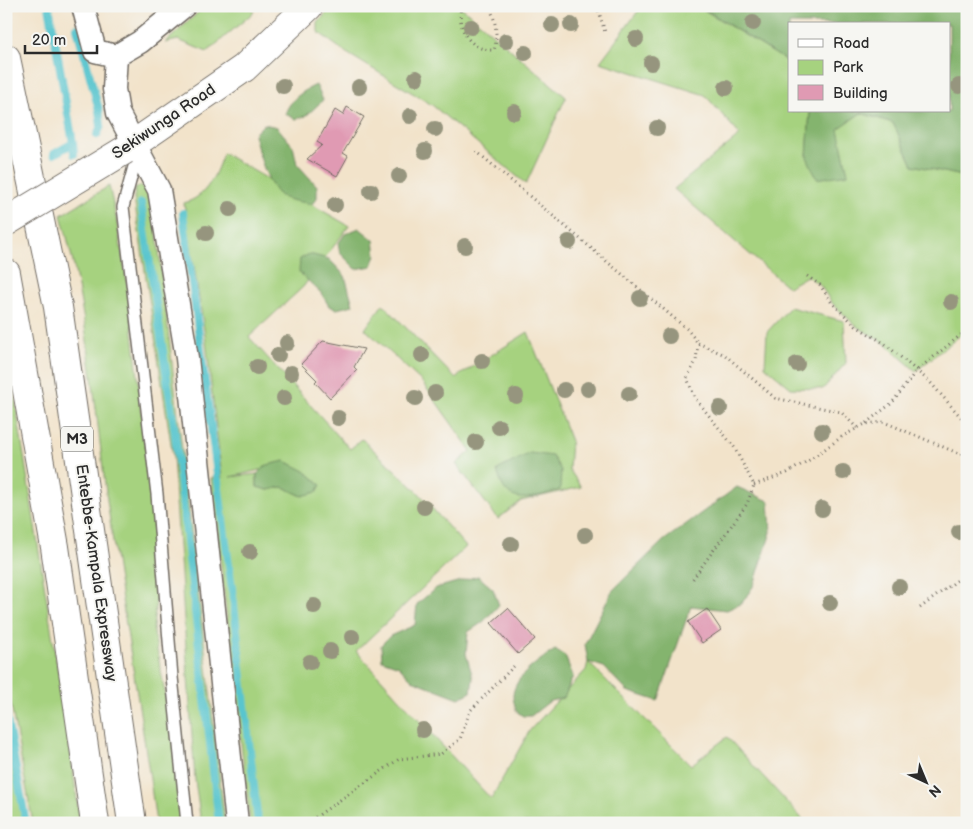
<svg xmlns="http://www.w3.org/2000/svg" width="973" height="829" viewBox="0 0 973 829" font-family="'Balsamiq Sans',sans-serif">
  <rect width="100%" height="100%" fill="#f6f6f2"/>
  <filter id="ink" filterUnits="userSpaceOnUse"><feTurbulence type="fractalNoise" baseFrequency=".02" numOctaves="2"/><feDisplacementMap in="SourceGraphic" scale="10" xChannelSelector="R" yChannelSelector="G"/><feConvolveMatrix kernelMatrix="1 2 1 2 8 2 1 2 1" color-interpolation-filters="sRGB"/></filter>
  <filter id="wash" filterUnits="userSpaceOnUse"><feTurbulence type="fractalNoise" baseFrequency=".0096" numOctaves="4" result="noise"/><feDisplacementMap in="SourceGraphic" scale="20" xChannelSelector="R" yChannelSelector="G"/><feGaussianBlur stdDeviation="1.12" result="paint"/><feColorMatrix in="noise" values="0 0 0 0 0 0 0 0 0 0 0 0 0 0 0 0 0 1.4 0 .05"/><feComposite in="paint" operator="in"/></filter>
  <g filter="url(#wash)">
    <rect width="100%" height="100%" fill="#f2e3ca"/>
    <path fill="#a6d27f" stroke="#687e55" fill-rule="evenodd" d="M205,6H249L254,12L207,52L178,40L165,43Z
      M332,6H460L566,97L526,184L432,105L345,52L318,32V23Z
      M642,6H707L704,10L785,60L789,68V111H810L807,157L848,174L837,129L861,113L893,123L913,165L967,177V330L916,371L884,343L856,326L832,303L820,285L807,276L788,287L674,189L740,135L705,95L600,62Z
      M223,153L349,226L303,287L249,337L350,449L362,439L419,493L466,547L356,651L491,799L530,730L586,670L588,662L691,765L727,737L806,823H250L211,478H222L206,342L184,203C207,197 216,174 223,153ZM290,463L302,496L283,487L268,490L257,487V474L230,477Z
      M109,186L116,217L129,295L159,571L153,628L175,747L183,823H156C142,715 122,608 107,500C95,408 87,304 61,215Z
      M140,186L146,189L153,198L225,823H201L195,780L173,457L134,198L135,189Z
      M383,304L455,378L528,332L571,441L569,469L581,487L521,501L498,519L456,464L471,451L422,382L365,329Z
      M790,307L844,321L846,363L823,389L791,388L765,366L767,332Z
      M6,342L71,755L80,823H33L6,678Z
      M6,741L25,823H6Z"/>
    <path fill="#84b46e" stroke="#58704c" d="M707,6H967V177L913,165L893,123L861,113L838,129L848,174L817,179L807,157L810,111H949V24H789V68L785,60L704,9Z
      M316,85L323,100L306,116L296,119L285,114C290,99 303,91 316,85Z
      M264,124L277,127L293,146L297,164L317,186V198L312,204C303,202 288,201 281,196C268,188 257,149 254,134Z
      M359,228L374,240L376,255L372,266L356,269L340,253L338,244L345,234Z
      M309,254L329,259L345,276L353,305L337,309L329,306L321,293L299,272L300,259Z
      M530,453L552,456L561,470L560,490C529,498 506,510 497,470Z
      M285,461L305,471L321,485L317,492L302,496L283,487L268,490L257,487V474L267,465Z
      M737,487L769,501L771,532L754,585L742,603L727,610L691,606L658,701L627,691L604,667L588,662L585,644L612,591L663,541Z
      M478,576L493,589L499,605L483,622L468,632L466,654L473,678L471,692L459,698L412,680L399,666L382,660L381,645L390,636L415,625L417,604L436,588Z
      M555,650L565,656L573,676L564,698L550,701L531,716H523L516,711C516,707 513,701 513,696C514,676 540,660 555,650Z"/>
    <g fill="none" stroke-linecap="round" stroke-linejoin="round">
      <path stroke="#58c5ce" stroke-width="8" d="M49,6L73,143L54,154
        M77,28L99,110L101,126L97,135
        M73,143L74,154
        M141,203L174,425L219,823
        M183,213L233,596L258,823
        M6,715L26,823"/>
    </g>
    <g id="blocks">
      <path fill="#e09ab3" d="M347,107L364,117L343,153L348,156L337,176L307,159L322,145L317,142L335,110L343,115Z
        M323,341L364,349L354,367L357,370L330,398L315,382L317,380L301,364Z
        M508,608L535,639L518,654L491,623Z
        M707,609L721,630L702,643L688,622Z"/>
    </g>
  </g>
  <g filter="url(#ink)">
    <use href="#blocks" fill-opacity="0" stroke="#716b63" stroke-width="1"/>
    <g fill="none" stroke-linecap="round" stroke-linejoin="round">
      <defs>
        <path id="service" d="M138,152L123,207L157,494L172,677L187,823"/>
        <path id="minor" d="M83,6L95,51L116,56L140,42L184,6
          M116,56L114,89L118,113L159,190L187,358L237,823"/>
        <path id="secondary" d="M125,150L244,68L309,6"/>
        <path id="motorway" d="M6,58L58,307L132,823
          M6,273L55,547L95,823"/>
      </defs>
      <use href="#service" stroke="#716b63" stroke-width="14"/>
      <use href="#minor" stroke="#716b63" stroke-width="25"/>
      <use href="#secondary" stroke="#716b63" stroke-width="30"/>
      <use href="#motorway" stroke="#716b63" stroke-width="30"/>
      <path stroke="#716b63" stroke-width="3" stroke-dasharray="1 4" stroke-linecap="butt" d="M461,6C457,28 469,51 494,50C498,36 496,20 489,6
        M597,6L605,32
        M476,151L687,329L698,343L696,361L687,378L695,398L734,447L754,485L747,504L692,580
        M807,276L820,285L832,303L856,326L884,343L930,382L967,424
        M698,343L725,355L775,398L841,412L857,428
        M866,423L892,403L916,371L967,330
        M754,485L787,473L811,459L843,436L865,424L884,422L967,457
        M920,608L967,573
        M307,823L399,759L441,754L460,739L470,711L514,666"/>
      <use href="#service" stroke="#fff" stroke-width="11"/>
      <use href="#minor" stroke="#fff" stroke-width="22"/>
      <use href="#secondary" stroke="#fff" stroke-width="28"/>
      <use href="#motorway" stroke="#fff" stroke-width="28"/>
      <defs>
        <path id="secondary-bridge" d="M6,222L125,150"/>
      </defs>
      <use href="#secondary-bridge" stroke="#716b63" stroke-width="30" stroke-linecap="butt"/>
      <use href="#secondary-bridge" stroke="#fff" stroke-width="28"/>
    </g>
    <g fill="#96957e">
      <circle cx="753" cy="23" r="8"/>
      <circle cx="552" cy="25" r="8"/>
      <circle cx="571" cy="25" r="8"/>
      <circle cx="471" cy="27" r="8"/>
      <circle cx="636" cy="39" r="8"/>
      <circle cx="506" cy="41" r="8"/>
      <circle cx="525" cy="53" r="8"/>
      <circle cx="651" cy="63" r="8"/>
      <circle cx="416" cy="78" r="8"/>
      <circle cx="283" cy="86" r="8"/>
      <circle cx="959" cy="86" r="8"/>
      <circle cx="359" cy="87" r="8"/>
      <circle cx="726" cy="88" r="8"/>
      <circle cx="514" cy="112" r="8"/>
      <circle cx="410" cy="116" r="8"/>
      <circle cx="657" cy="128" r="8"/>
      <circle cx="435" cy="129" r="8"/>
      <circle cx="425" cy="151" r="8"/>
      <circle cx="399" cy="176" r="8"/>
      <circle cx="371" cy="191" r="8"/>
      <circle cx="335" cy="205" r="8"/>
      <circle cx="230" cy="209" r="8"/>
      <circle cx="206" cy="233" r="8"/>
      <circle cx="569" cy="242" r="8"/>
      <circle cx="465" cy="246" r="8"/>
      <circle cx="640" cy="298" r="8"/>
      <circle cx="951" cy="302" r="8"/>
      <circle cx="669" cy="336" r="8"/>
      <circle cx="287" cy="343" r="8"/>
      <circle cx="278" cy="355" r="8"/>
      <circle cx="422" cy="355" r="8"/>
      <circle cx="482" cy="361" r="8"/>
      <circle cx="797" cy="364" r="8"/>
      <circle cx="257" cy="367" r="8"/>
      <circle cx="291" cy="373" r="8"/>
      <circle cx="588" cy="389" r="8"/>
      <circle cx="564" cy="390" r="8"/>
      <circle cx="435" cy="393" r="8"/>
      <circle cx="629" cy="394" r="8"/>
      <circle cx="516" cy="396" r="8"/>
      <circle cx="284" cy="398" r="8"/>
      <circle cx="415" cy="398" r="8"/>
      <circle cx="720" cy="408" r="8"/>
      <circle cx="338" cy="418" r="8"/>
      <circle cx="499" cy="427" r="8"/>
      <circle cx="822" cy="431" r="8"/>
      <circle cx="476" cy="442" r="8"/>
      <circle cx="843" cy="472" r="8"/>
      <circle cx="424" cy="507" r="8"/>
      <circle cx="822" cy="509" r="8"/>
      <circle cx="959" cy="532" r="8"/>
      <circle cx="585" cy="535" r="8"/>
      <circle cx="511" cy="544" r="8"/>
      <circle cx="250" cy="552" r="8"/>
      <circle cx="899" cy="587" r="8"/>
      <circle cx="830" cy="603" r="8"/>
      <circle cx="314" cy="606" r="8"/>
      <circle cx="352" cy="637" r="8"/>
      <circle cx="330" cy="651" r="8"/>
      <circle cx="310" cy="662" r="8"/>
      <circle cx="423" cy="730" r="8"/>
    </g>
  </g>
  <g text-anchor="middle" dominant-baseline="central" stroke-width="4" stroke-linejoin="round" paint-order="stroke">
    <rect fill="#f6f6f2" stroke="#686867" stroke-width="1" x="61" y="426.5" width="32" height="25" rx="4"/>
    <g font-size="15" font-weight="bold" fill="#2b2b2b">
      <text x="77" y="439">M3</text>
    </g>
    <g font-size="16" fill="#2b2b2b" stroke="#f6f6f2">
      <text transform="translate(164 122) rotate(-34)">Sekiwunga Road</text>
      <text transform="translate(96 573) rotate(82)">Entebbe-Kampala Expressway</text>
    </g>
  </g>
  <rect width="973" height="829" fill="none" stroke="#f6f6f2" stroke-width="25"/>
  <rect x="788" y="22" width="162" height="90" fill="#f6f6f2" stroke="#a5a5a2"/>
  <rect x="798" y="39" width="25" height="8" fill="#ffffff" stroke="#a5a5a2"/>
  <text x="833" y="48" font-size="15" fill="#2b2b2b">Road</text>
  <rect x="798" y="60" width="25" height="15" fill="#a6d27f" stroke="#a5a5a2"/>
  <text x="833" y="72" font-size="15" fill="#2b2b2b">Park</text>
  <rect x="798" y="85" width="25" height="15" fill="#e09ab3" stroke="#a5a5a2"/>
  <text x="833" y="98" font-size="15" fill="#2b2b2b">Building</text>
  <g transform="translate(926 782) rotate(136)" stroke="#f6f6f2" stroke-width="4" paint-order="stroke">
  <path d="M0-4L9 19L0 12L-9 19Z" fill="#2b2b2b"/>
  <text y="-8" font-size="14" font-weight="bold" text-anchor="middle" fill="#2b2b2b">N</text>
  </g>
  <path d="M25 45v8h72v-8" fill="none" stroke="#2b2b2b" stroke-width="2.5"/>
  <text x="32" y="45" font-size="15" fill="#2b2b2b" stroke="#f6f6f2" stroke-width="4" paint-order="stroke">20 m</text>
</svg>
